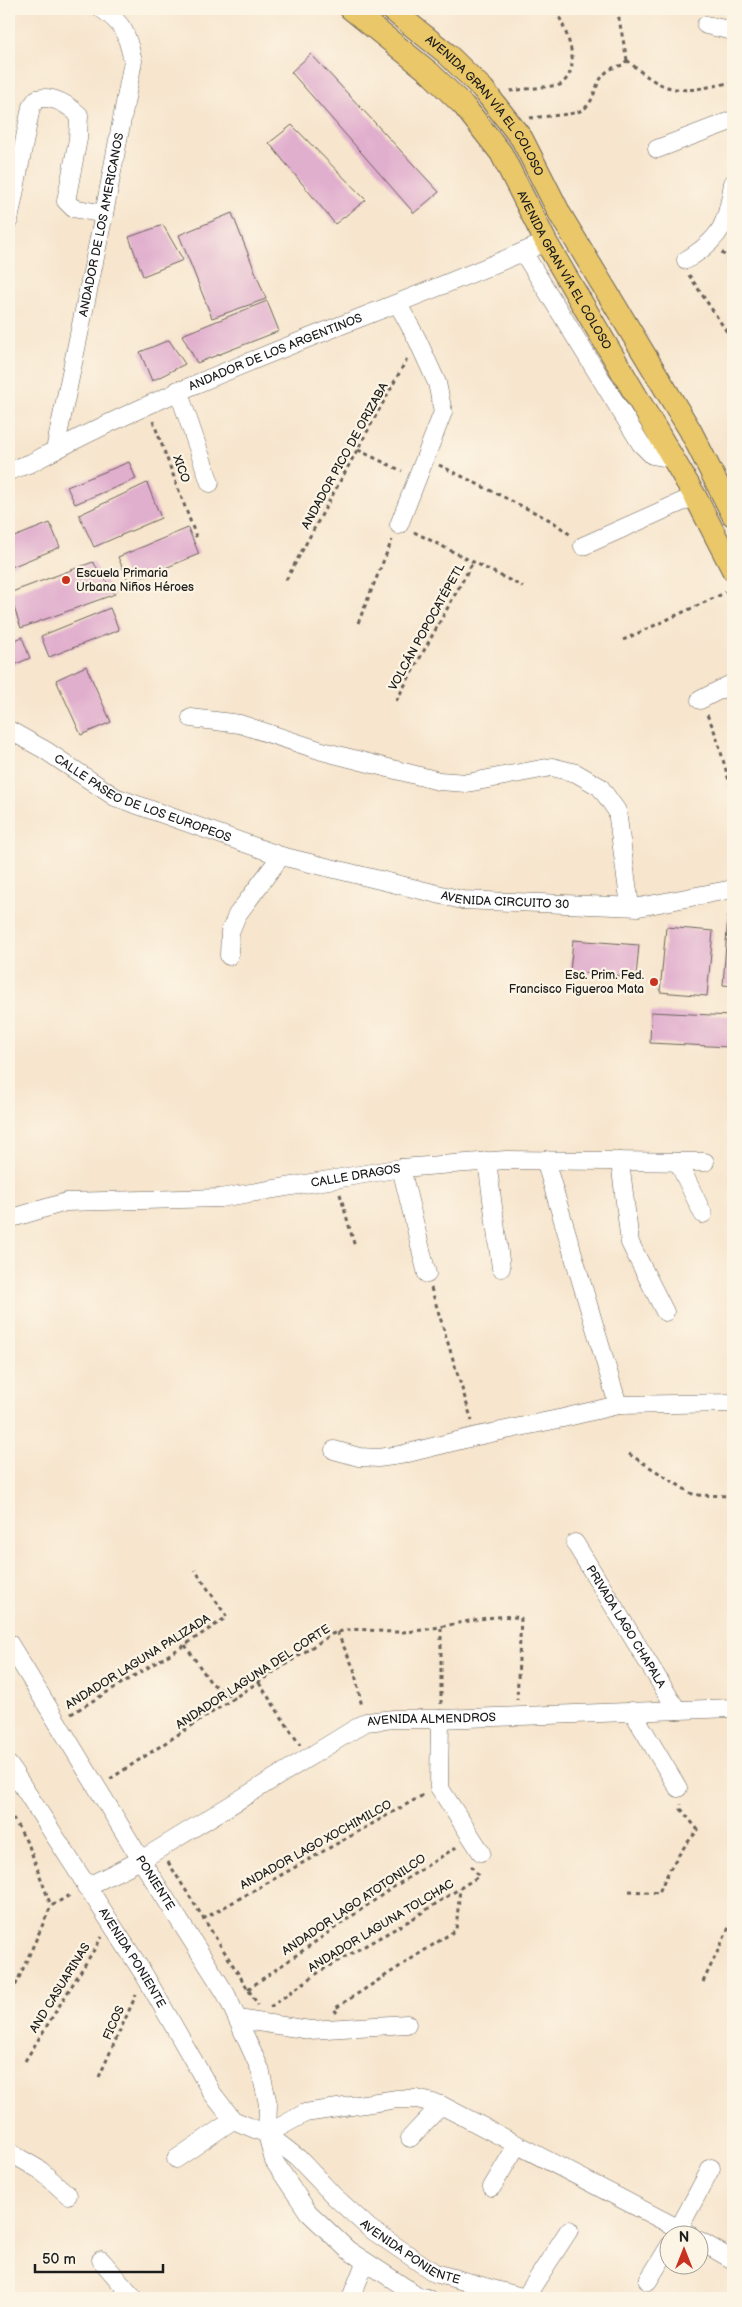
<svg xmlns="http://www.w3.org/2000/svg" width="742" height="2307" viewBox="0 0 742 2307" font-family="'Balsamiq Sans',sans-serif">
  <rect width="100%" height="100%" fill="#fcf5e5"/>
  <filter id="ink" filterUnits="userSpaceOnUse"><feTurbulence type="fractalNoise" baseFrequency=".02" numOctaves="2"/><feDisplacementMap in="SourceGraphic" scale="10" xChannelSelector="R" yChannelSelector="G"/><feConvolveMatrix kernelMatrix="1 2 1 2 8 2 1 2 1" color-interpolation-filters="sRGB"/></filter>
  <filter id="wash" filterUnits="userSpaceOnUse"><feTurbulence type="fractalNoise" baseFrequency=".0096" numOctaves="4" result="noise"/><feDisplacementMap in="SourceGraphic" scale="20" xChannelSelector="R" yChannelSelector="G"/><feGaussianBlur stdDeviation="1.12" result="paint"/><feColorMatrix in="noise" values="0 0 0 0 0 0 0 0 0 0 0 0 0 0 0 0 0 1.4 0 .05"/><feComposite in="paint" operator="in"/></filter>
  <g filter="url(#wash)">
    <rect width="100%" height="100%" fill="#f7e5cd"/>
    <g id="blocks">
      <path fill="#e1afce" d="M311,54L439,192L414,213L291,72Z
        M292,125L366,200L335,224L269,143Z
        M232,213L266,299L212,318L179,235Z
        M163,225L183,260L143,276L129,237Z
        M267,301L279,331L197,363L182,335Z
        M169,340L185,364L152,381L140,352Z
        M129,462L136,479L75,504L67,487Z
        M147,483L161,518L94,547L79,515Z
        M50,523L60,547L9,568V539Z
        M188,528L199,554L129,583L118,557Z
        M93,562L115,594L21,628L9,593Z
        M110,608L119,630L49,657L41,636Z
        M22,637L30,658L9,667V643Z
        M86,666L111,722L81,735L56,680Z
        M728,916H733V986L723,985Z
        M666,927L713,931L707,996L660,992Z
        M573,940L639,945L636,977L570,972Z
        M651,1012L731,1016L729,1047L650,1043Z"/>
    </g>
  </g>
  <g filter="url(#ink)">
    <use href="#blocks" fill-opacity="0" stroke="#69625a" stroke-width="1"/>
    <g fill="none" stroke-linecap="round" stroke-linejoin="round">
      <defs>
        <g id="minor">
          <path d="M706,25L733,31"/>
          <path d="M657,149L733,120"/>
          <path d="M9,220L31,107L37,99C53,95 68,105 79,115L78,139L66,201L73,208L104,214"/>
          <path d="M523,252L641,444L652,455L674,459"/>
          <path d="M686,260C722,238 727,224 733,183"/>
          <path d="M398,304L417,339L437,383L443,412L399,525"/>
          <path d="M178,390L210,483"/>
          <path id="s1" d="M55,450L104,214L133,61C127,35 125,25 102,9"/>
          <path id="s2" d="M9,471L31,463C196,373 375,317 546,242"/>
          <path d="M583,546L695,496"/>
          <path d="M700,700L733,683"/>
          <path d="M191,718L240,724L322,751L439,781L467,783L552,767L576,773L600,787L617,811L630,906"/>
          <path id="s3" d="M9,730L45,750L115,797L281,856L462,900L639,907L733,889"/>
          <path d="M229,956L230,932L237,915L281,856"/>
          <path d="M545,1160L618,1405"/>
          <path d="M487,1161L501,1268"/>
          <path d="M620,1161L630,1243L665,1312"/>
          <path d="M678,1162L703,1214"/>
          <path d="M401,1168L427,1274"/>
          <path id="s4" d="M9,1219L66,1202L220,1198L401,1168L506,1160L705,1162"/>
          <path d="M334,1450L359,1457L378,1458L400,1455L477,1436L563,1418L618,1405L733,1403"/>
          <path id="s5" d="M575,1543L677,1710"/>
          <path id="s6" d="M9,1643L141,1860L226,1994L260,2069L268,2104L267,2134L274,2161L308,2212L348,2250L418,2296L427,2298"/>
          <path d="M632,1711L678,1788"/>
          <path d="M440,1719L439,1787L481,1852"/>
          <path id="s7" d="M9,1765L145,1976L212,2093L233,2120L267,2134L298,2158L334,2196L369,2228L435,2273L525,2298"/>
          <path id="s8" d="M86,1887L141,1860L366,1722L394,1719H440L733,1708"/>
          <path d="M238,2019L310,2030L407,2024"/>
          <path d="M267,2134L305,2113L397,2099H417L441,2105L689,2234"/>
          <path d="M410,2138L441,2105"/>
          <path d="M9,2152L40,2170L68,2195"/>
          <path d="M176,2159L233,2120"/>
          <path d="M492,2187L517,2145"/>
          <path d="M676,2234L711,2168"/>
          <path d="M700,2241L733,2260"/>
          <path d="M101,2260L134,2298"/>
          <path d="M648,2281L670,2245"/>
          <path d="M351,2298L365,2263"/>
          <path d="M525,2298L569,2230"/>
        </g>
        <g id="major">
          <path id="s9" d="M351,9L429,72L464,106L501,153L546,242L695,496L733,570"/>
          <path id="s10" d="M391,9L446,53L483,89L522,139L561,216L690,430L733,515"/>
        </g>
      </defs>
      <use href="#minor" stroke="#69625a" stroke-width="19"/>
      <use href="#major" stroke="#69625a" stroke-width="24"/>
      <path stroke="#69625a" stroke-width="3" stroke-dasharray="4 4" stroke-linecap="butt" d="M617,9L627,60
        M627,60C668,97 681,93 733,82
        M510,91L560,85C585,67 565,31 556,9
        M530,118C543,116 567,116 580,111C601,102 589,71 623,65L627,60
        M722,252L733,268
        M689,275L733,341
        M153,421L197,539
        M358,450L402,471
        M439,465L552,521L572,536
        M414,532L523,587
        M286,580L408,357
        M358,623L392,540
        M623,640L731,590
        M396,701L473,562
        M707,715C720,739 723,766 733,792
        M340,1194L355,1247
        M431,1288L472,1421
        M629,1454L694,1495L733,1496
        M337,1632L354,1669L362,1707
        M185,1645L211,1683L235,1699
        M259,1683L300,1745
        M441,1704V1627
        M71,1714L185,1645L227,1617L195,1570
        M110,1779L332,1634C357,1625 371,1632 396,1632C433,1633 488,1611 521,1618L517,1700
        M9,1811L29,1846L51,1906
        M168,1862L258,2005
        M629,1891L659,1893C668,1870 681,1849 698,1830L681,1809V1804
        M203,1919L425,1794
        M703,1982L733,1919
        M248,1989L389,1890L458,1846
        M9,2000L51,1906L72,1894
        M270,2007L322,1970L409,1921L479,1876L471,1866
        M337,2013L334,2009L456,1930L460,1888
        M25,2061L102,1937
        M99,2077L136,1995"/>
      <use href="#minor" stroke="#fff" stroke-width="18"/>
      <use href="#major" stroke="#eac769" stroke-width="22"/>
    </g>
  </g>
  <g fill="#c8321e" stroke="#fcf5e5" stroke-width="2">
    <circle cx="66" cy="580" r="5"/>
    <circle cx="654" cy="982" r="5"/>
  </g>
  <g text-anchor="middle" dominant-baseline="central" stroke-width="4.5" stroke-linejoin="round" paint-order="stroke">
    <g font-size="12" fill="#1c1c1c" stroke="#fcf5e5">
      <text stroke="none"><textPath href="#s10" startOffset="136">AVENIDA GRAN VÍA EL COLOSO</textPath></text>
      <text stroke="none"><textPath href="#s1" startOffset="230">ANDADOR DE LOS AMERICANOS</textPath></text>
      <text stroke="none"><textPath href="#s9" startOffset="342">AVENIDA GRAN VÍA EL COLOSO</textPath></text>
      <text stroke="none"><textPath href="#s2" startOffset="292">ANDADOR DE LOS ARGENTINOS</textPath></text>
      <text transform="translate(345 456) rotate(-61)">ANDADOR PICO DE ORIZABA</text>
      <text transform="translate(181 469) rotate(70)">XICO</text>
      <text transform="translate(427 627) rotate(-61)">VOLCÁN POPOCATÉPETL</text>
      <text stroke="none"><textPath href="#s3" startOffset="151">CALLE PASEO DE LOS EUROPEOS</textPath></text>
      <text stroke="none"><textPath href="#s3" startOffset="531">AVENIDA CIRCUITO 30</textPath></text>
      <text stroke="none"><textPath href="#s4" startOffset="351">CALLE DRAGOS</textPath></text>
      <text stroke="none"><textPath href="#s5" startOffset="98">PRIVADA LAGO CHAPALA</textPath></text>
      <text transform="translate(138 1662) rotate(-32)">ANDADOR LAGUNA PALIZADA</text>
      <text transform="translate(253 1677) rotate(-33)">ANDADOR LAGUNA DEL CORTE</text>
      <text stroke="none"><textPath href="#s8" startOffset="391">AVENIDA ALMENDROS</textPath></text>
      <text transform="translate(316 1845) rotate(-29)">ANDADOR LAGO XOCHIMILCO</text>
      <text stroke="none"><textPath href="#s6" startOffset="281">PONIENTE</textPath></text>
      <text transform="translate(354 1905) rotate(-34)">ANDADOR LAGO ATOTONILCO</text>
      <text transform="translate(381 1926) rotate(-31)">ANDADOR LAGUNA TOLCHAC</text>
      <text stroke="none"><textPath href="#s7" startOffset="229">AVENIDA PONIENTE</textPath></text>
      <text transform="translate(60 1988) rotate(-58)">AND CASUARINAS</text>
      <text transform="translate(114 2023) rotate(-66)">FICOS</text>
      <text stroke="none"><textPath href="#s7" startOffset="644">AVENIDA PONIENTE</textPath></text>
    </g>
    <g font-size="12" fill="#1c1c1c" stroke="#fcf5e5" text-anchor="start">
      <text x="76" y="573">Escuela Primaria<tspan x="76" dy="14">Urbana Niños Héroes</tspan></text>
      <text x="644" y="975" text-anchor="end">Esc. Prim. Fed.<tspan x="644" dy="14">Francisco Figueroa Mata</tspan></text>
    </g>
  </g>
  <rect width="742" height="2307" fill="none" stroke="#fcf5e5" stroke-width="30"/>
  <g transform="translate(684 2250)"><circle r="24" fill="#fcf5e5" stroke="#a29e95"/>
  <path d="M0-4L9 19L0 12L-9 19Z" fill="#c8321e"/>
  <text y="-8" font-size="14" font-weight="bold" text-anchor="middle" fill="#1c1c1c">N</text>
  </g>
  <path d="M35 2264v8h128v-8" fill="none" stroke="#1c1c1c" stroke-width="2.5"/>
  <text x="42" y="2264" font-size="15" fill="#1c1c1c" stroke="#fcf5e5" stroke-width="4" paint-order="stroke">50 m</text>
</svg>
